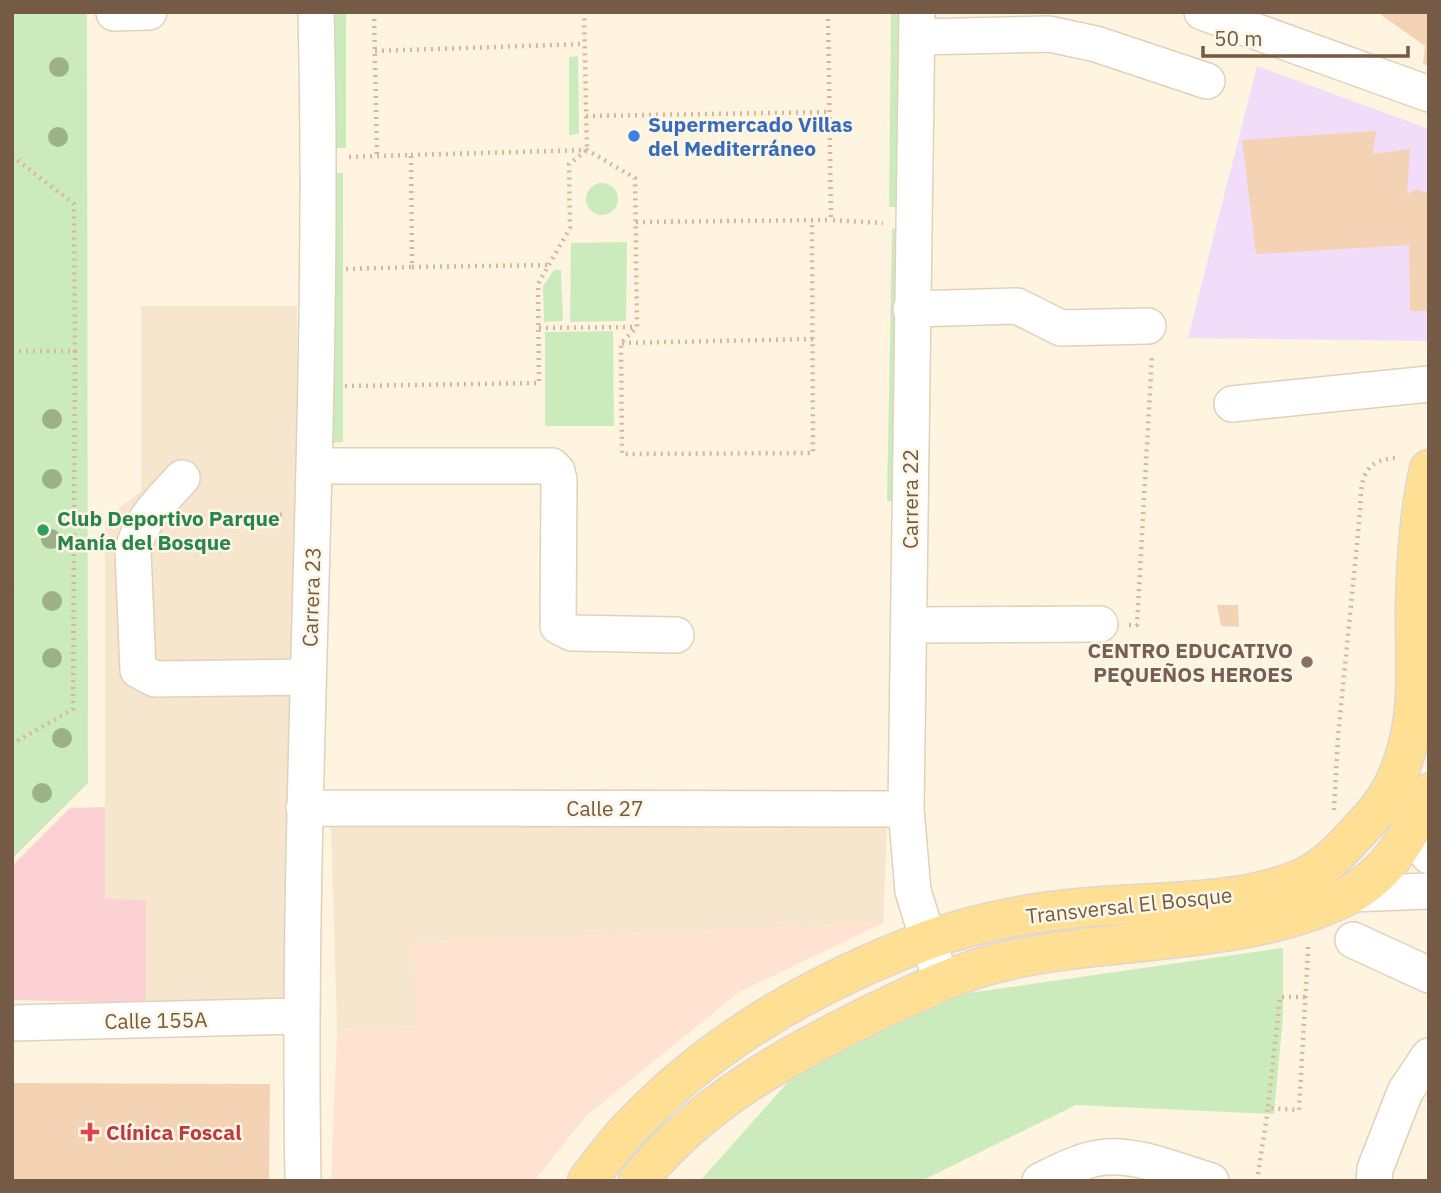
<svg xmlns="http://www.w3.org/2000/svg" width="1441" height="1193" viewBox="0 0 1441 1193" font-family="'IBM Plex Sans',sans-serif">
  <rect width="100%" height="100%" fill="#fef4df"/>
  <path fill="#f5e6cd" d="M141,306H297L295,1003H146V900H105V520L141,491Z
    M331,825L887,827L883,923L413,943L418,1026L337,1030Z"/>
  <path fill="#ffe2d2" d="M883,923L739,992L586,1116L534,1181H331L337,1030L418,1026L412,943Z"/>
  <path fill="#f1dcf9" d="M1257,66L1429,129V341L1188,338Z"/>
  <path fill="#fcd1d3" d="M105,807V899L146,900V1003L12,1000V866L70,808Z"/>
  <path fill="#ccebbd" d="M12,12H87L88,783L12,859Z
    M334,12H346V148H334Z
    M891,12H902L900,207H889Z
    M578,56L579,134L569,135V57Z
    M332,173H343V442L332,443Z
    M586 199a16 16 0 1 1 32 0a16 16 0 1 1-32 0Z
    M902,228L898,501H887L892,229Z
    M627,242L626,321L570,322L571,243Z
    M554,270H561L563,321L544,322L543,286Z
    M613,331L614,426H545V332Z
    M1283,948V1017L1274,1114L1076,1105L921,1181H700L803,1065L941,997Z"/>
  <path fill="#f4d3b5" d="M1377,12H1429V66L1423,64L1425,46Z
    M1376,131L1373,154L1410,149L1407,195L1415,189L1429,193V311H1410L1409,245L1256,254L1242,140Z
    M1217,605H1238L1239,627L1221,626Z
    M12,1083L270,1084L269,1181H12Z"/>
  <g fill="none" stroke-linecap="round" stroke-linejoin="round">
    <defs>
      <path id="minor" d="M917,12L906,809L913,891L941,981
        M1202,12L1429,94
        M114,13L149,12
        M918,37L1049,34L1096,44L1207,81
        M911,309L1017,306L1061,328L1148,326
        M1232,404L1429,384
        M315,466H552L557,471L559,480L558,626L572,633L676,635
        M182,478C161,501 139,521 133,551L138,670L155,679L308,677
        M910,625L1100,624
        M304,808L906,809
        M1413,831L1429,856
        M1350,894L1429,891
        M1353,940L1429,975
        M12,1023L300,1016
        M303,1181C296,791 326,402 316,12
        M1040,1181C1060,1171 1083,1159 1106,1157C1139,1154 1179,1172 1211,1181
        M1374,1181L1375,1169L1405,1092L1429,1056"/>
      <path id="major" d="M587,1181C601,1163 615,1143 631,1127C712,1041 818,981 928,940C973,924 1022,914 1069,909C1141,900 1248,908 1312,873C1329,863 1341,850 1354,836C1369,820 1383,806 1393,786C1423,723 1414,673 1415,607C1416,561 1419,513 1429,469
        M638,1181C703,1100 787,1056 878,1011C918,992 958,972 1001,962C1113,935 1245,948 1349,895C1389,873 1412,833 1429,793"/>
    </defs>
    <use href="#minor" stroke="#e2d0bb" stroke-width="38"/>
    <use href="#major" stroke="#ded7d2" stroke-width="41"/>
    <path stroke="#d9b699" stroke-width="4.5" stroke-dasharray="2 5" stroke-linecap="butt" d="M374,12L377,156
      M828,12L831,220L883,223
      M375,51L585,44
      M586,116L829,112
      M411,155L587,150L635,178L637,327L621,343L622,454L813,453L812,220
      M12,156L74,204L75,351
      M636,222L831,220
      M412,267L549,265
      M346,269L412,267L411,155L349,157
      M539,328L636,327
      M622,343L814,339
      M12,351H75L73,709L12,744
      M345,386L539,383L538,284L570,228L569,164L587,150L584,12
      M189,517L285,515
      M12,587V594
      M1129,625H1137L1152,355
      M1334,810L1338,737L1360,513C1361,481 1361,458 1400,458
      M1305,997H1280L1268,1108L1299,1110L1308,951V944
      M1257,1181L1268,1108"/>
    <use href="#minor" stroke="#fff" stroke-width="35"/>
    <use href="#major" stroke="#ffdf94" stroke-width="38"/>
  </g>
  <g fill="#9cb286">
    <circle cx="59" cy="67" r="10"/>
    <circle cx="58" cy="137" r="10"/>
    <circle cx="52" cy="419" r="10"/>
    <circle cx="52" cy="479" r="10"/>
    <circle cx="51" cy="539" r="10"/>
    <circle cx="52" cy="601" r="10"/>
    <circle cx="52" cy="658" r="10"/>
    <circle cx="62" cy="738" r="10"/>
    <circle cx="42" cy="793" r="10"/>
  </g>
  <circle fill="#3f7fe0" stroke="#fff7e6" stroke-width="2.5" cx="634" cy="136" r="7"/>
  <circle fill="#2e9e5b" stroke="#fff7e6" stroke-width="2.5" cx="43" cy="530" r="7"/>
  <circle fill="#8d6e63" stroke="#fff7e6" stroke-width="2.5" cx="1307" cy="662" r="7"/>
  <path fill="#e0444e" stroke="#fff7e6" stroke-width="2.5" d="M86.5 1121.5h7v7h7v7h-7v7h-7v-7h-7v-7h7z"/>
  <g text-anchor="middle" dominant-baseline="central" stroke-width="5" stroke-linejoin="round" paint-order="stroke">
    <g font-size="21" font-weight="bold" fill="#366cbe" stroke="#fff7e6" text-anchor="start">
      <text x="648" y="124">Supermercado Villas<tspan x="648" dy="24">del Mediterráneo</tspan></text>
    </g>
    <g font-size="21" fill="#755a45" stroke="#fff7e6">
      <text transform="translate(910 499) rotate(-90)">Carrera 22</text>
      <text transform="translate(311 597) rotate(-88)">Carrera 23</text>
      <text x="605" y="808">Calle 27</text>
      <text transform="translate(1129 905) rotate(-6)">Transversal El Bosque</text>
      <text transform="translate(156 1020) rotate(-1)">Calle 155A</text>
    </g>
    <g font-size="21" font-weight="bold" fill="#27864d" stroke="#fff7e6" text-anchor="start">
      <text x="57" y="518">Club Deportivo Parque<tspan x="57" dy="24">Manía del Bosque</tspan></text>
    </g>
    <g font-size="21" font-weight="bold" fill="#785e54" stroke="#fff7e6" text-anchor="end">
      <text x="1293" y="650">CENTRO EDUCATIVO<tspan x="1293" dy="24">PEQUEÑOS HEROES</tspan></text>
    </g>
    <g font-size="21" font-weight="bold" fill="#be3a42" stroke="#fff7e6" text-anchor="start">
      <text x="106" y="1132">Clínica Foscal</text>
    </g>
  </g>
  <rect width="1441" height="1193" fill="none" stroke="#755a45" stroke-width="28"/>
  <path d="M1203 46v10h205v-10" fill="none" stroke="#755a45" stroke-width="3.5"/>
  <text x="1214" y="46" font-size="21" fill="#755a45" stroke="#fff7e6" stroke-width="5" paint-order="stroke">50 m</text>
</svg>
